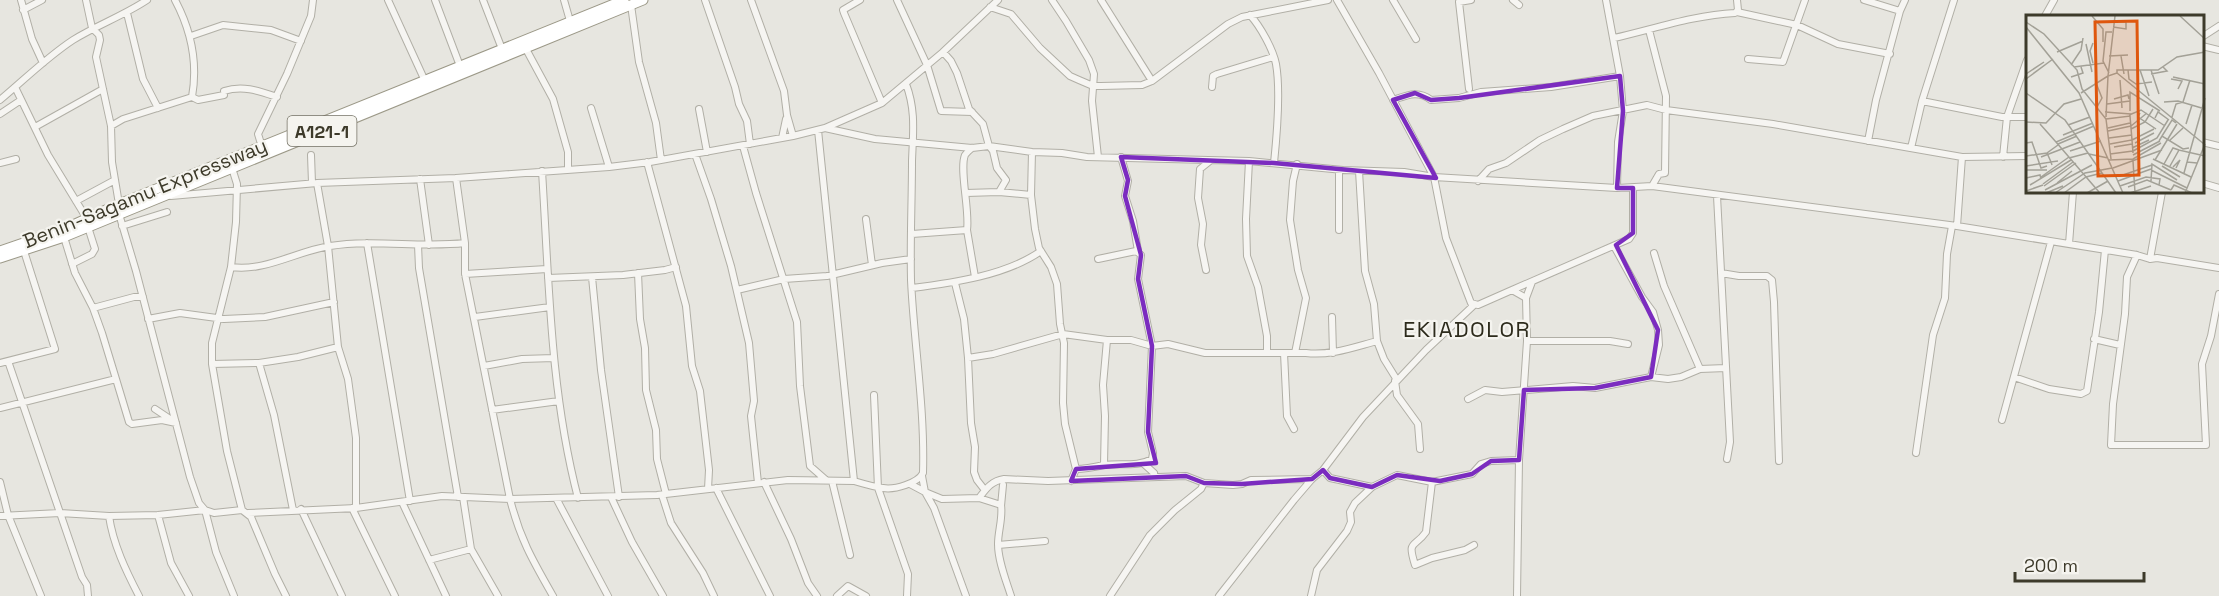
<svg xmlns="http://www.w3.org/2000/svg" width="2219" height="596" viewBox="0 0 2219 596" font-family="'Space Grotesk',sans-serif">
  <rect width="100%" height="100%" fill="#e7e6e0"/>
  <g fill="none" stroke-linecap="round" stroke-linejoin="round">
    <defs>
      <path id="minor" d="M21,0L32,39L43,63
        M86,0L92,28L99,35L100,40L96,57L111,126L112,162L119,204
        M388,0L425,81
        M435,0L460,66
        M483,0L502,49
        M564,0L570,21
        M705,0L735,87L739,104L747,121L750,144
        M751,0L784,91L787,115L793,136
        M860,0L843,10L844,13L882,103
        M897,0L927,65L941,111L972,112
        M1052,0L1066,21L1089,60L1094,74L1092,101L1098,157
        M1101,0L1152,81
        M1337,0L1379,73L1434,177L1617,188L1652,186L1957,226L2137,255L2150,259L2157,258L2219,268
        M1393,0L1416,39
        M1513,0L1519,5
        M1606,0L1620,76L1623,111L1618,142L1617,188
        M1864,0L1900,11
        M631,5L639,62L656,123L661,160
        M990,7L1011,14L1040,48L1070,76L1079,80L1093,86H1101L1142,85L1152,81L1228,24L1242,17L1328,0
        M23,10L42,0
        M1737,12L1797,25L1838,44L1890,54
        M127,13L143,79L158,108
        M1250,15C1260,26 1273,49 1276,64C1281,92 1277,134 1274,163
        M2045,16L2054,0
        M1649,30L1666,96L1665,173L1659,174L1652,186
        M191,36L223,25L271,30L301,41
        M2202,37L2219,26
        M1614,38C1654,29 1694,15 1735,13L1738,10L1737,0
        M2202,46L2219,50
        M526,49L553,99L568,152V169
        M943,52L951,61L957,73L969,109L983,124L989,146L993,151L997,168L1006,180L999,192L966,193
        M1748,59L1783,62L1805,0
        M15,87L48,155L87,219
        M1212,87L1213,76L1217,74L1273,57
        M1469,89L1459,2L1471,0
        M224,91C243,85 259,91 277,97
        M192,97L198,100L224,95
        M0,100C24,80 47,57 73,40C97,25 123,16 147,0
        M1393,100C1408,95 1418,90 1431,100L1459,98L1481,92L1551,87L1620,76
        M1922,101L2002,117H2027
        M591,108L609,167
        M699,109L707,152
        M0,114L21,100
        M111,126L123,119L192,97C198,63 191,30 175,0
        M35,127L103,89
        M825,128L875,139L972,148L989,146L1032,152L1062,153L1087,157L1249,161L1343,170L1404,172L1434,177L1446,238L1471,303L1478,305L1512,290L1526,298L1527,341L1519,460L1517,596
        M782,138L786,119
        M1868,141L1876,100L1900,11L1905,0
        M2202,142L2219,146
        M743,146L756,193L797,322L800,386L810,466L826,480
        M262,147L258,134L287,74L311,16L313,0
        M1911,148L1922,101L1954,0
        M1032,152L1031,195L1035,229L1039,248L1051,267L1057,284L1060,324L1064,343L1063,403L1065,424L1076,469L1071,481
        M695,154L711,199L731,266L749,343L754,401L751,416L758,483
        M311,155L312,183
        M1121,157L1128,181L1125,196L1133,221L1138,251
        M2003,157L2007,117L2027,60
        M1249,161L1246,219L1247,256L1258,287L1267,336V353
        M647,162L686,306L692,366L700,391L709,470L708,489
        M0,163L16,159
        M232,168L237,184L236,222L231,267L212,343V364L227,451L242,510L251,517L275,574L286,596
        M542,171C549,281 550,391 578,498
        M1359,171L1365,271L1374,304L1377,341L1384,359L1397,380
        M456,178L465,243V274L510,499L657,495L788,480L854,481L818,130
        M420,179L429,245
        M1478,181L1489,169L1506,163L1540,140L1563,129L1593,116L1647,105L1666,110L1773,124L1962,157L2027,156
        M317,183L328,246L338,347L348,379L356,438V508
        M2202,183L2219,188
        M999,192L1031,195
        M171,196L317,183L456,178L609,167L650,162L793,136L825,128L882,103L943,52L998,0
        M1717,196L1730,442L1727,459
        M76,201L115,180
        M119,214L136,271L190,477L199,503L205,510L216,552L234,596
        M866,219L872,265
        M122,226L167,212
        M1957,226L1962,157
        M967,230L975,277
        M1339,230V170
        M912,234L967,230C970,211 959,169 965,155C965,154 971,149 972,148
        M367,243L410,501
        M2069,244L2073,192
        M418,245L419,268L458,497
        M1614,246L1642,297L1653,312L1658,330L1659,345L1651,377
        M1654,253L1664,286L1700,369
        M2137,255L2127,277L2125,314L2113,404L2111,445H2206L2202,364L2211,336L2219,294
        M2150,259L2162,192
        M72,264L92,254L95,249L88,227
        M231,267C265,272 297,251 330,246C375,239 420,248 465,243
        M1206,270L1201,245L1203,224L1198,198L1200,169L1210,161
        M638,273L640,319L645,348L646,390L656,430L657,459L666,494
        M1721,273L1739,276H1767L1772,280L1774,302L1779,461
        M465,274L547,269
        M592,277L601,370L619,497
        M548,278L623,275L665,270L676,267
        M955,283L964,319L968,358L971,423L975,447L974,472L977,480L984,489
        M912,288C953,283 1007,275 1041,251
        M737,290L784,279L827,276L882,263L911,259
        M1512,290L1629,239L1633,233V188
        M1526,298L1532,282
        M93,308L134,297H143
        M475,317L550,307
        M1332,317L1333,353
        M148,319L180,313L224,319L265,317L334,302
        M2094,339L2120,345
        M1527,341H1610L1628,344
        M1284,353L1287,416L1294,429
        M1295,353L1306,298L1298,270L1290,220L1293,181L1297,164
        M968,358L993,354L1063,334L1107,340H1131L1152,346L1168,344L1205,353H1306C1330,356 1354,347 1377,341
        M8,361L82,577L87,585L88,596
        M0,363L55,349L24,251
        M259,363L274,415L293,510
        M212,364L259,363L298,357L338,347
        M484,366L522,359L554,358
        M2014,377L2049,389L2081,394L2087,391L2099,312L2105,250
        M116,379L129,422L132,424L162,420L176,423
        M1395,381L1397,395L1418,424L1420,449
        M874,395L878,488L908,574L907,596
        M1468,399L1485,390L1502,392L1573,386L1595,388L1651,377L1668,379L1681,377L1700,369L1726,368
        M0,408L116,379L102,333L93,308L75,273L64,237
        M155,409L173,421
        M492,410L559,401
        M2002,420L2051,242
        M1916,453L1933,335L1945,298L1947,254L1952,226
        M1144,464L1154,473
        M1104,465L1105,416L1103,385L1107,340
        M1076,469C1086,469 1095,467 1104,465C1121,463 1138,467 1152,459L1153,453L1148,432L1152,346L1138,279L1141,255L1136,251L1098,259
        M1323,470L1330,478L1372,487
        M922,476L925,492L942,499L979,498C986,489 991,481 1004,479L1048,481L1186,476L1204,483L1201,489L1175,510L1150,535L1110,596
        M832,481L850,555
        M854,481C864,484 874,487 883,488C895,490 918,483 923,473C925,408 914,344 911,280C910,240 912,200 912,161C913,133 916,110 906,84
        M0,482L8,515L41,596
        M764,482L791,539L808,583L817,596
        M1432,482L1426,532C1414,549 1407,539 1415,565L1432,558L1465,550L1474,545
        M1204,483L1233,485L1242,484L1251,480L1312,479
        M910,484L925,492L934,508L966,596
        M716,488L770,596
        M662,495L671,523L703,573L714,596
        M463,497L471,549L498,596
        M611,497L632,542L663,596
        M556,498L608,596
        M979,498L1001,505C1003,518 998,531 998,544C998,561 1006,580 1011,596
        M402,502L446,596
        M1001,506L1003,485
        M352,508L395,596
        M301,509L342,596
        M248,513L356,508L442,496L510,499C520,539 533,561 553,596
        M158,515L171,563L189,596
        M0,516L60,513L109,516L158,515L205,510L214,513L242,510
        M109,516C113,544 126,571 139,596
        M998,545L1045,541
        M429,560L471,549
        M837,596L848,586L866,596
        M1219,596L1294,500L1312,479L1323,470L1363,417L1426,350L1474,305
        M1311,596L1317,570L1347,531L1351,522L1350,512L1355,503L1372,487L1397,475L1432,482L1472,474L1481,464L1491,461L1519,460"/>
      <path id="highway" d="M0,251L64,229L119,204L624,0
        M0,258L64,237L643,0"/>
    </defs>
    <use href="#minor" stroke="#b1afa6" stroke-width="8"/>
    <use href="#highway" stroke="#9c9988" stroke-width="11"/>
    <use href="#minor" stroke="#f6f5f2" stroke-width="6"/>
    <use href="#highway" stroke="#fff" stroke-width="9"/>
  </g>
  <path fill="none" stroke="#7b2cbf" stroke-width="4.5" stroke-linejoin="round" d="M1620,76L1623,111L1617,188H1633V233L1616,245L1658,330L1651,377L1595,388L1524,390L1519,460L1491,461L1472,474L1440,481L1397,475L1372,487L1330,478L1323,470L1312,479L1242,484L1204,483L1186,476L1071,481L1076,469L1156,463L1148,432L1152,346L1138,279L1141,255L1125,196L1128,180L1121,157L1274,163L1436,178L1393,100L1415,93L1431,100L1459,98Z"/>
  <g text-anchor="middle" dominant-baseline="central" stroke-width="4.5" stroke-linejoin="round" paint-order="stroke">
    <rect fill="#f5f4ef" stroke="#747265" stroke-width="1.5" x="287.5" y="116" width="69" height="30" rx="4.5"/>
    <g font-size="18" font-weight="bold" fill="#3d3a2a">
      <text x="322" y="131">A121-1</text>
    </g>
    <g font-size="20" fill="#3d3a2a" stroke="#f5f4ef">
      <text transform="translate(145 193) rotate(-22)">Benin-Sagamu Expressway</text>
    </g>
    <g font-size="22" letter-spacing="1.5" fill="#2d2b1c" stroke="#f5f4ef">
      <text x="1467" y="329">EKIADOLOR</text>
    </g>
  </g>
  <g transform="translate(2026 15)">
    <rect width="178" height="178" fill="#e7e6e0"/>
    <path fill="none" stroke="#a3a197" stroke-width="1.5" d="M66,1L77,14V27M154,1L179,24M0,7L18,19L51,55L56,74L80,104L85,144M0,12L53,78L97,178M87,12L100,14V7L88,6M67,28L64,36L67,48M60,29L66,57M31,37L57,26M83,41L102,40M95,41L98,59M45,50L55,35L57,23M48,52L78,48M102,55L103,64L110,69L126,67M114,55L123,81M125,55L133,79M83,58L77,46L80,17H86M91,58L178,129M0,59L18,47M125,59L141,56L137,52M45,62L57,58L55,52M147,62L179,69M0,64L27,44M145,64L156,66L152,74M94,65L96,93M70,68L76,83L71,92M0,78L39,105L90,178M55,78L82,61L89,1M88,84L102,80L103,84M138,87L152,86L179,94M157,87L164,65M81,89L104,86M104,96V77L134,96M79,97L105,99M114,98L112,102L130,114M103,100L115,95L139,111M80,102L82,61L91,58V55H132L151,42L179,37M146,102L150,89L157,87M129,103L132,97L143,105M80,104L104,101L106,125L84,129M0,107L20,108L38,89L55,84M14,109L30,127M160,109L166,90M42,110L64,102M68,111L30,127L73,177M105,111L121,98M82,113L104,108M105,114L119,107L127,94M82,116L105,111M37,120L67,108M136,121L146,105L150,108M83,123L106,120M133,126L136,121L157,134L163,133M143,126L157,113M0,128L6,127L15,153L21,151M109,128L128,118M32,129L51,121M32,130L21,138L25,147L32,146M88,132L106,129M106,133L123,125M44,136L75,126M107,136L131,123L142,105M107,138L106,125L128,114M63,139L82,143M84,139L107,136M107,140L134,126M0,141L21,138M15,142L54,127M43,143L62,138M127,144L165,162M83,145L107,144L135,128M129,145L151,109M107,146L109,178M161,147L179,83M138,149L147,133L153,135M0,151L25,147L26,150M136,151L154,162M144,151L153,135L179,141M147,152L154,145L150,153M87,153L136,135M0,155H21M125,155L161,173M158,158L161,147L171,148M97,160L126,150M15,162L43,142M0,163L14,160L15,164M92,166L125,154M125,166L126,149L151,165M31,168L46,156M17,169L47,147M4,170L45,145M18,171L50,148M94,171L120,162L134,164L133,170M102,172L121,165L145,175M19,175L66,150M145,175L148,170L166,178M0,176L17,170M20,178L37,171M29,178L59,158L86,153M38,178L60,162L76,158M61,178L82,166M104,178L125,171M159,178L179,129"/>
    <path fill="#df570e" fill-opacity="0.15" stroke="#df570e" stroke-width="3" d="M111,6L113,160L72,161L69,7Z"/>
    <rect width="178" height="178" fill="none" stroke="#3d3a2a" stroke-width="3"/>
  </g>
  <path d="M2015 572v9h129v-9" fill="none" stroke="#3d3a2a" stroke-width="3"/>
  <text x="2024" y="572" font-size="18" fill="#3d3a2a" stroke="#f5f4ef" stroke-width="4.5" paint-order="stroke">200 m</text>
</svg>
